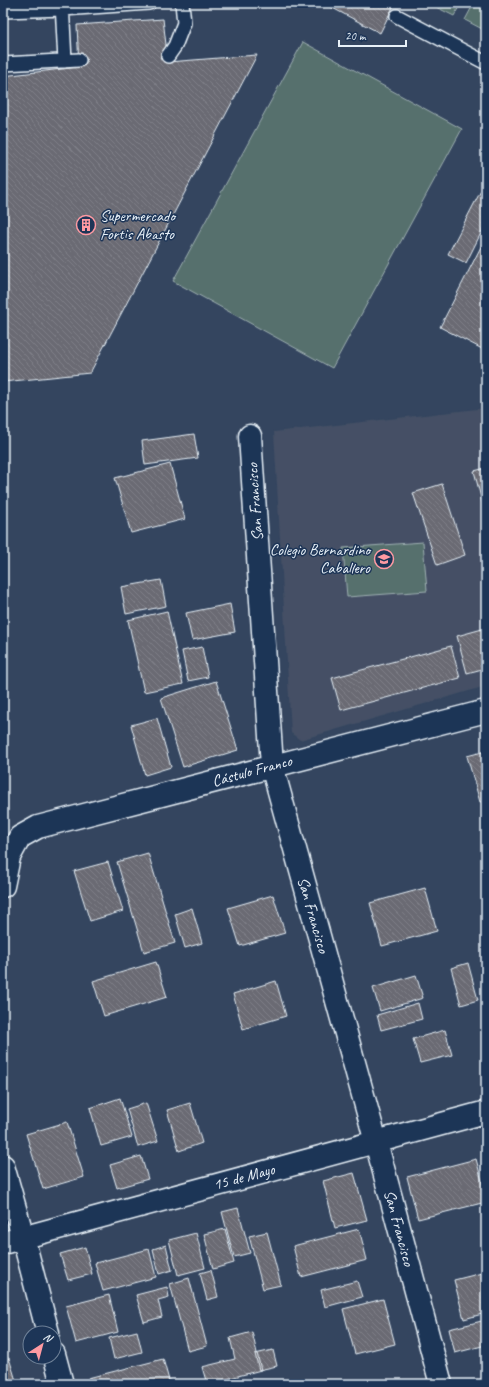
<svg xmlns="http://www.w3.org/2000/svg" width="489" height="1387" viewBox="0 0 489 1387" font-family="Caveat,sans-serif">
  <defs>
    <pattern id="building-back-hatch" width="6" height="6" patternUnits="userSpaceOnUse"><rect width="6" height="6" fill="#6a6a73"/><path d="M-1 5l2 2M0 0l6 6M5-1l2 2" fill="none" stroke="#7f8088"/></pattern>
  </defs>
  <rect width="100%" height="100%" fill="#34455f"/>
  <filter id="ink" filterUnits="userSpaceOnUse"><feTurbulence type="fractalNoise" baseFrequency=".025" numOctaves="2"/><feDisplacementMap in="SourceGraphic" scale="8" xChannelSelector="R" yChannelSelector="G"/><feConvolveMatrix kernelMatrix="1 2 1 2 8 2 1 2 1" color-interpolation-filters="sRGB"/></filter>
  <g filter="url(#ink)">
    <path fill="#445065" d="M486,408V686L300,740L291,733L274,432Z"/>
    <path fill="#56706d" stroke="#9fb0b2" d="M428,3H461L454,16Z
      M474,3H486V31L465,20Z
      M303,42L462,129L332,368L173,281Z
      M423,542L427,591L347,597L343,548Z"/>
    <path fill="url(#building-back-hatch)" stroke="#e8f1f8" d="M302,3H316L312,9Z
      M323,3H395L380,33Z
      M163,19L168,62L257,55L90,373L3,382V76L79,67L77,25Z
      M486,181V223L466,263L448,254Z
      M486,237V351L440,327Z
      M194,434L198,458L145,465L142,441Z
      M170,464L185,519L131,533L115,478Z
      M486,468V517L474,471Z
      M442,484L465,555L437,565L413,493Z
      M161,580L166,606L126,614L121,587Z
      M230,604L235,632L192,640L186,613Z
      M167,611L183,684L144,692L128,620Z
      M486,628V668L467,673L457,636Z
      M451,646L460,678L341,710L332,678Z
      M202,647L208,677L188,681L182,651Z
      M216,681L238,750L183,767L161,698Z
      M157,718L171,767L145,775L131,725Z
      M486,751V801L480,802L467,756Z
      M148,853L175,943L144,952L117,862Z
      M108,862L123,911L90,921L74,871Z
      M425,888L437,931L382,946L370,903Z
      M273,895L285,933L240,946L228,908Z
      M192,908L202,943L185,948L175,914Z
      M156,962L167,997L104,1016L93,981Z
      M468,963L478,1000L461,1005L451,968Z
      M416,975L423,998L380,1011L373,988Z
      M276,981L286,1016L243,1029L233,994Z
      M418,1003L422,1019L381,1030L377,1015Z
      M445,1030L452,1055L420,1063L413,1039Z
      M120,1098L132,1137L101,1146L90,1108Z
      M146,1103L158,1141L138,1147L127,1109Z
      M190,1103L202,1143L179,1151L167,1110Z
      M67,1122L84,1177L43,1189L26,1134Z
      M141,1156L148,1179L117,1188L110,1165Z
      M476,1159L486,1196V1202L418,1219L407,1177Z
      M354,1173L367,1220L335,1228L323,1181Z
      M238,1208L250,1253L234,1257L222,1212Z
      M225,1229L234,1263L213,1269L204,1234Z
      M359,1229L367,1260L301,1277L293,1246Z
      M267,1232L281,1285L263,1289L249,1236Z
      M196,1233L205,1268L178,1275L169,1240Z
      M166,1245L172,1270L159,1274L153,1249Z
      M85,1247L92,1274L68,1280L60,1254Z
      M149,1249L156,1277L103,1291L95,1263Z
      M211,1270L218,1297L207,1300L200,1273Z
      M486,1272V1313L464,1319L454,1280Z
      M189,1278L207,1346L188,1351L170,1284Z
      M357,1281L362,1297L325,1307L321,1290Z
      M167,1287L169,1297L158,1300L162,1317L144,1322L136,1295Z
      M109,1295L118,1332L76,1343L66,1306Z
      M383,1299L395,1344L355,1354L343,1309Z
      M486,1320V1345L455,1353L449,1329Z
      M137,1331L142,1352L114,1359L109,1338Z
      M252,1332L261,1370L207,1384L202,1367L235,1359L230,1338Z
      M273,1350L277,1366L259,1370L255,1354Z
      M9,1358L17,1384H3V1360Z
      M163,1359L170,1384H90L88,1378Z"/>
    <g fill="none" stroke-linecap="round" stroke-linejoin="round">
      <defs>
        <path id="lane" d="M62,3L65,61
          M3,11L63,9L149,3
          M397,16L486,63
          M168,56L175,46L184,23L182,3
          M3,64L79,60"/>
        <path id="street" d="M250,436L272,766L376,1142L441,1384
          M3,886L9,857L20,837L38,827L486,711
          M3,1166L23,1237L48,1333
          M3,1243L486,1112
          M54,1354L62,1384"/>
      </defs>
      <use href="#lane" stroke="#e8f1f8" stroke-width="16"/>
      <use href="#street" stroke="#e8f1f8" stroke-width="25"/>
      <use href="#lane" stroke="#1d3557" stroke-width="13"/>
      <use href="#street" stroke="#1d3557" stroke-width="22"/>
    </g>
  </g>
  <defs>
    <symbol id="building-ring" viewBox="-11 -11 22 22"><circle r="9.5" fill="#1d3557" stroke="#ff9aa2" stroke-width="1.5"/><path d="M-4-6H4V6H1V3H-1V6H-4ZM-2.5-4.3h1.7v1.8h-1.7ZM.8-4.3h1.7v1.8H.8ZM-2.5-1h1.7V.8h-1.7ZM.8-1h1.7V.8H.8Z" fill="#ff9aa2"/></symbol>
    <symbol id="school-ring" viewBox="-11 -11 22 22"><circle r="9.5" fill="#1d3557" stroke="#ff9aa2" stroke-width="1.5"/><path d="M0-5L7-2L0 1L-7-2ZM-4 1L0 2.5L4 1V4Q0 6-4 4Z" fill="#ff9aa2"/></symbol>
  </defs>
  <g fill-rule="evenodd">
    <use href="#building-ring" x="75" y="214" width="22" height="22"/>
    <use href="#school-ring" x="373" y="548" width="22" height="22"/>
  </g>
  <g text-anchor="middle" dominant-baseline="central" stroke-width="3" stroke-linejoin="round" paint-order="stroke">
    <g font-size="16" fill="#e8f1f8" stroke="#1d3557" text-anchor="start">
      <text x="100" y="216">Supermercado<tspan x="100" dy="18">Fortis Abasto</tspan></text>
      <text x="370" y="550" text-anchor="end">Colegio Bernardino<tspan x="370" dy="18">Caballero</tspan></text>
    </g>
    <g font-size="16" fill="#e8f1f8" stroke="#1d3557">
      <text transform="translate(255 502) rotate(-94)">San Francisco</text>
      <text transform="translate(252 771) rotate(-15)">Cástulo Franco</text>
      <text transform="translate(313 915) rotate(74)">San Francisco</text>
      <text transform="translate(244 1177) rotate(-15)">15 de Mayo</text>
      <text transform="translate(399 1228) rotate(75)">San Francisco</text>
    </g>
  </g>
  <rect width="489" height="1387" fill="none" stroke="#1d3557" stroke-width="16"/>
  <rect x="8" y="8" width="473" height="1371" fill="none" stroke="#e8f1f8" stroke-width="1.5" filter="url(#ink)"/>
  <g transform="translate(42 1345) rotate(36)"><circle r="19" fill="#1d3557" stroke="#6e8097"/>
  <path d="M0-3L7 15L0 10L-7 15Z" fill="#ff9aa2"/>
  <text y="-6" font-size="11" font-weight="bold" text-anchor="middle" fill="#e8f1f8">N</text>
  </g>
  <path d="M339 40v6h67v-6" fill="none" stroke="#e8f1f8" stroke-width="2"/>
  <text x="345" y="40" font-size="12" fill="#e8f1f8" stroke="#1d3557" stroke-width="3" paint-order="stroke">20 m</text>
</svg>
